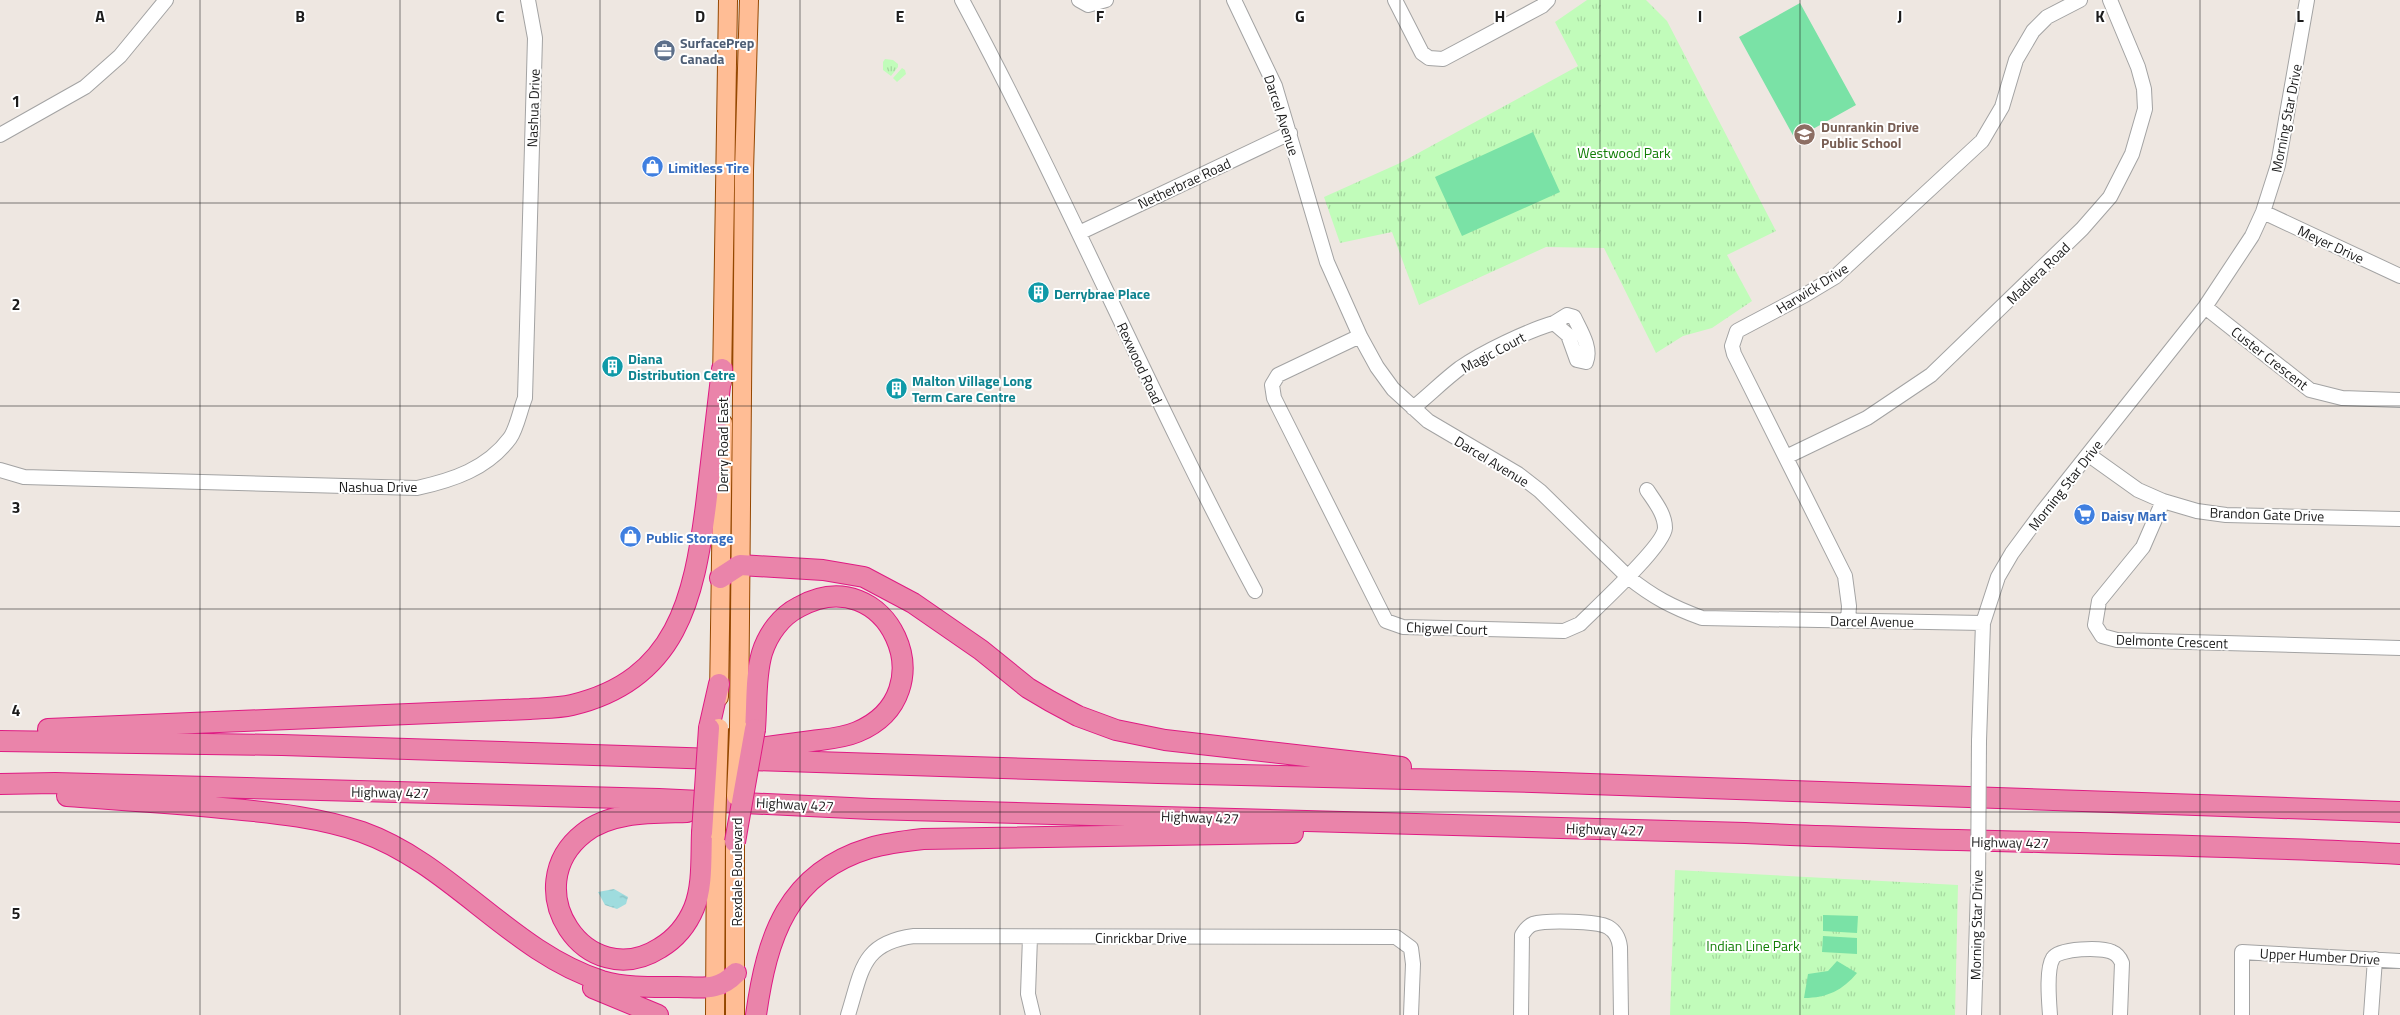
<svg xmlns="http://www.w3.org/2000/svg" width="2400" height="1015" viewBox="0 0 2400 1015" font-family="'Titillium Web',sans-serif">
  <defs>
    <pattern id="park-tufts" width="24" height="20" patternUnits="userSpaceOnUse" patternTransform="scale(1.25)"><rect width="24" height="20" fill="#c1fcba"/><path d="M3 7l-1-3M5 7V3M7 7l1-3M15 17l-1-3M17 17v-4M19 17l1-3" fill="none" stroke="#a5d79f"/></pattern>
    <pattern id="water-ripples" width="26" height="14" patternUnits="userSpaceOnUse" patternTransform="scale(1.25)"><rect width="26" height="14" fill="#9fdcde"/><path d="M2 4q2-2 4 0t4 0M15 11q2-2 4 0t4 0" fill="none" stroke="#88bcbe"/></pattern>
  </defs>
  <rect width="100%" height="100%" fill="#eee7e1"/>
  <path fill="url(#park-tufts)" d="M1587,0H1646L1667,21L1776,231L1727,255L1752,301L1712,328L1683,336L1656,353L1604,248L1546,247L1419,305L1392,232L1340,243L1324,197L1400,163L1578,66L1555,22Z
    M885,59L893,60L898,64V67L891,76L883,70V62Z
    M902,68L905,70L906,74L897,82L893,78Z
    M1675,870L1958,885L1955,1015H1670Z"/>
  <path fill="#7ae2a6" d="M1800,3L1856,105L1795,139L1739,37Z
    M1533,132L1560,192L1462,236L1435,177Z
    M1823,915L1858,916L1857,933L1823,931Z
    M1823,936L1857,938V954L1822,952Z
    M1837,961L1857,973C1843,990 1827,998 1804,998L1808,974L1828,971Z"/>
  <path fill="url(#water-ripples)" d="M614,889L628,897L626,904L617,909L605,905L598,892Z"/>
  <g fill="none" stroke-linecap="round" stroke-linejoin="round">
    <defs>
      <path id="minor" d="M962,0C1066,194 1151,397 1255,591
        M1079,0L1088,5L1106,0
        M1234,0L1275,86L1327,262L1360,336L1377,367L1393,389L1428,421L1518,474L1540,491L1628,577C1653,597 1672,607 1702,618L1983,623
        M1395,0L1422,53L1429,58L1443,59L1542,6L1548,0
        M0,135L85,87L120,56L166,0
        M2263,212L2400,276
        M1079,233L1290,133
        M2205,307L2310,390L2342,398L2400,400
        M1360,336L1278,375L1272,385L1274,398L1386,621L1403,627L1564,631L1580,624C1596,608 1664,546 1665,528C1665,514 1655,502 1647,490
        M1413,408C1429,395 1444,380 1460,368C1483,352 1527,331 1554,323L1568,335L1577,360L1586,362C1592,348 1580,330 1574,317L1567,315L1554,323
        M2089,455L2138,490L2163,501L2197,511L2226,515L2400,519
        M1786,457L1867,418L1931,375L2082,229L2110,197L2132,154L2145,109L2144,89L2138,67L2110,0
        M0,470L24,477L417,488C453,480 487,469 510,438C517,428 520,410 525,398L535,38L528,0
        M2163,501L2143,547L2099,601L2095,625L2102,636L2117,640L2400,648
        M1848,621L1849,606L1845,576L1734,354L1732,346L1737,331L1805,295L1835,277L1982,141L2002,107L2016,60L2033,31L2047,17L2080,0
        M1979,741L1983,623L1998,577L2012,553L2043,511L2205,307L2252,236L2263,212L2278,165L2307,0
        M1030,937L1028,994L1033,1015
        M848,1015C862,971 861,943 914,936L1396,937L1411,948L1413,964L1411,1015
        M1521,1015L1522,935C1525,930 1528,926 1533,924C1546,920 1597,921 1608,927C1615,931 1619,939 1620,947L1621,1015
        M1974,1015L1978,888
        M2050,1015C2049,1001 2046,969 2053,958C2059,948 2102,947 2112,952C2117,954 2120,958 2122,963L2120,1015
        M2242,1015V952L2400,961
        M2371,1015L2375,959"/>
      <path id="major" d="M722,382L728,0
        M719,697L723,423
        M739,729L744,171L749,0
        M735,842V1015
        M715,1015L716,830"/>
      <path id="highway" d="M720,578L740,565L823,570L864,577L913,603L981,650L1028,688L1050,701L1078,716L1116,730L1165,740L1401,767
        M709,728L719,684
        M48,729L530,709C544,708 559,708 572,705C677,680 694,598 706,505C711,459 717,414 722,369
        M0,741L282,745L1158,773L1532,782L2400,812
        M744,750C767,747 789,744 812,741C827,739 843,738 857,732C949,694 887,558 799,607C781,616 768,634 762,653C755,677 757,704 755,729
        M0,784L55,783L659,799L871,809L1745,833C1963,843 2182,842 2400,854
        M67,796C122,800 177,803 233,809C276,813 321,818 362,832C452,864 511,952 602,981C626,988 653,987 677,987C702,987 718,992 736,973
        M687,812C654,813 611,811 584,833C515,887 586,995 660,948C675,939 687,925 694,908C703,886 701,857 702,833
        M593,988L658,1015
        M756,1015C767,937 787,873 870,848C887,843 905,841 923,839L1293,833"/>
    </defs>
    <use href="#minor" stroke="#a3a3a3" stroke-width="16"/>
    <use href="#major" stroke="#944700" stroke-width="20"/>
    <use href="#highway" stroke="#df1b83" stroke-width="22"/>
    <use href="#minor" stroke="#fff" stroke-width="14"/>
    <use href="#major" stroke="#ffbd95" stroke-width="18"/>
    <use href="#highway" stroke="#ea84aa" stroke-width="20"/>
    <defs>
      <path id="minor-bridge" d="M1978,888L1979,741"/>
      <path id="major-bridge" d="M736,796L739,729
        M716,830L719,728"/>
      <path id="highway-bridge" d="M702,833L709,728
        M735,842L755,729"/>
    </defs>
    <use href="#minor-bridge" stroke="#a3a3a3" stroke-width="16" stroke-linecap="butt"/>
    <use href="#major-bridge" stroke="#944700" stroke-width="20" stroke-linecap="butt"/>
    <use href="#highway-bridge" stroke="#df1b83" stroke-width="22" stroke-linecap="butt"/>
    <use href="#minor-bridge" stroke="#fff" stroke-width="14"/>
    <use href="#major-bridge" stroke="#ffbd95" stroke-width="18"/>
    <use href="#highway-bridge" stroke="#ea84aa" stroke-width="20"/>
  </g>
  <path fill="none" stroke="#1c1c1c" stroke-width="1" stroke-opacity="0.55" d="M200,0V1015M400,0V1015M600,0V1015M800,0V1015M1000,0V1015M1200,0V1015M1400,0V1015M1600,0V1015M1800,0V1015M2000,0V1015M2200,0V1015M0,203H2400M0,406H2400M0,609H2400M0,812H2400"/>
  <defs>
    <symbol id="office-disc" viewBox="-11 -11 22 22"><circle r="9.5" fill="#5c6f8a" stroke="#fff"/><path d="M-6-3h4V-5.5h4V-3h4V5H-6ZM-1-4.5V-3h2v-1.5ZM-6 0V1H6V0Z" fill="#fff"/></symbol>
    <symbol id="school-disc" viewBox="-11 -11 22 22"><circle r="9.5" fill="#8d6e63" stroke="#fff"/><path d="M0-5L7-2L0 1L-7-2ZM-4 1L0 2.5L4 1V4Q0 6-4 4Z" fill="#fff"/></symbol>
    <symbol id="shop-disc" viewBox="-11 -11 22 22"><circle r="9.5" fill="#3f7fe0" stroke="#fff"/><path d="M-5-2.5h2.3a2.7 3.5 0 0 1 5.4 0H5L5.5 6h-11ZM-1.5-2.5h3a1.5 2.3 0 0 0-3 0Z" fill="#fff"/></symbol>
    <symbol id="building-disc" viewBox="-11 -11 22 22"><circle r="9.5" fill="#0f9aa8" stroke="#fff"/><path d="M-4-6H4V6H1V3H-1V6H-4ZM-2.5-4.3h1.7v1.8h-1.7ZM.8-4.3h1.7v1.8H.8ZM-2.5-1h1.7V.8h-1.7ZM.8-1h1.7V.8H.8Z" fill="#fff"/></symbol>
    <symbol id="supermarket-disc" viewBox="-11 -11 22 22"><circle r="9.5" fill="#3f7fe0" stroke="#fff"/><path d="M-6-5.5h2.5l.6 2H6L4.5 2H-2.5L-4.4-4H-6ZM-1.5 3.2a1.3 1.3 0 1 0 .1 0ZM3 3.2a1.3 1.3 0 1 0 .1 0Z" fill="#fff"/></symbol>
  </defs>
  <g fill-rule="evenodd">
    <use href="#office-disc" x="652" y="38" width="25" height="25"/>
    <use href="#school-disc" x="1792" y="122" width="25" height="25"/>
    <use href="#shop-disc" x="640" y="154" width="25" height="25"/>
    <use href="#building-disc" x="1026" y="280" width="25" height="25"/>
    <use href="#building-disc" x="600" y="354" width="25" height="25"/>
    <use href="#building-disc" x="884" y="376" width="25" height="25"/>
    <use href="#supermarket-disc" x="2072" y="502" width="25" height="25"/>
    <use href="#shop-disc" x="618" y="524" width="25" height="25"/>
  </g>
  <g text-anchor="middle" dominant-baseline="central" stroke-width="4" stroke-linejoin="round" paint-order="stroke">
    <g font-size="14" font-weight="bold" fill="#4e5e75" stroke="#fff" text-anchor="start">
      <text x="680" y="42">SurfacePrep<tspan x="680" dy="16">Canada</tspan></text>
    </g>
    <g font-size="14" fill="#1c1c1c" stroke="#fff">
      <text transform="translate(533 108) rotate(-88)">Nashua Drive</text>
      <text transform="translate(1282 115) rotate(72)">Darcel Avenue</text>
      <text transform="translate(2286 118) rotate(-79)">Morning Star Drive</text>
      <text transform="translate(1184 183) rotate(-25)">Netherbrae Road</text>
      <text transform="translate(2331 244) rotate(25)">Meyer Drive</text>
      <text transform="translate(2038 273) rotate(-44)">Madiera Road</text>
      <text transform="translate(1812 288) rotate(-32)">Harwick Drive</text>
      <text transform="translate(1493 352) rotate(-28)">Magic Court</text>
      <text transform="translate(2270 358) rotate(38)">Custer Crescent</text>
      <text transform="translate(1140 363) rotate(65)">Rexwood Road</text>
      <text transform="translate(722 445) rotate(-90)">Derry Road East</text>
      <text transform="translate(1492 461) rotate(31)">Darcel Avenue</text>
      <text transform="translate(2065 485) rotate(-52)">Morning Star Drive</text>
      <text x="378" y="486">Nashua Drive</text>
      <text transform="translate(2267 514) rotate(2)">Brandon Gate Drive</text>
      <text transform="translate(1872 621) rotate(1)">Darcel Avenue</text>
      <text transform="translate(1447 628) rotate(2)">Chigwel Court</text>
      <text transform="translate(2172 641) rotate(2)">Delmonte Crescent</text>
      <text transform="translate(390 792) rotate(1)">Highway 427</text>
      <text transform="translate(795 804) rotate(3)">Highway 427</text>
      <text transform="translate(1200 817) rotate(2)">Highway 427</text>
      <text transform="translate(1605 829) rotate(2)">Highway 427</text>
      <text transform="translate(2010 842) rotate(1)">Highway 427</text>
      <text transform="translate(736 872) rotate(-90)">Rexdale Boulevard</text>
      <text transform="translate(1976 925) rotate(-89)">Morning Star Drive</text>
      <text x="1141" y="937">Cinrickbar Drive</text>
      <text transform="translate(2320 956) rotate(3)">Upper Humber Drive</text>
    </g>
    <g font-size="14" font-weight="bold" fill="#785e54" stroke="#fff" text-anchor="start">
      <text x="1821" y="126">Dunrankin Drive<tspan x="1821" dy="16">Public School</tspan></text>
    </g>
    <g font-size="14" fill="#127e06" stroke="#fff">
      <text x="1624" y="152">Westwood Park</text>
      <text x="1753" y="945">Indian Line Park</text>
    </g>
    <g font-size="14" font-weight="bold" fill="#366cbe" stroke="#fff" text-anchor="start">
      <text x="668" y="167">Limitless Tire</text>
      <text x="2101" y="515">Daisy Mart</text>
      <text x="646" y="537">Public Storage</text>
    </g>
    <g font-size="14" font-weight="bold" fill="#0d838f" stroke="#fff" text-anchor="start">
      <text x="1054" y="293">Derrybrae Place</text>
      <text x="628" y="358">Diana<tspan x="628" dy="16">Distribution Cetre</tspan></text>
      <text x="912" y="380">Malton Village Long<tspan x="912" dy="16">Term Care Centre</tspan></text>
    </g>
  </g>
  <g font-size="16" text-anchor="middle" font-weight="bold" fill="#1c1c1c" stroke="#fff" stroke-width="4" stroke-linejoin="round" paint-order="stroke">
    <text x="100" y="22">A</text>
    <text x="300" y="22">B</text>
    <text x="500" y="22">C</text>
    <text x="700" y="22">D</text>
    <text x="900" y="22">E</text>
    <text x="1100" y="22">F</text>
    <text x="1300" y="22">G</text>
    <text x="1500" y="22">H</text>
    <text x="1700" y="22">I</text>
    <text x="1900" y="22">J</text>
    <text x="2100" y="22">K</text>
    <text x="2300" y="22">L</text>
    <text x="16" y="107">1</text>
    <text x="16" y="310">2</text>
    <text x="16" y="513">3</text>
    <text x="16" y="716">4</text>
    <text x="16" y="919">5</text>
  </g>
</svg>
